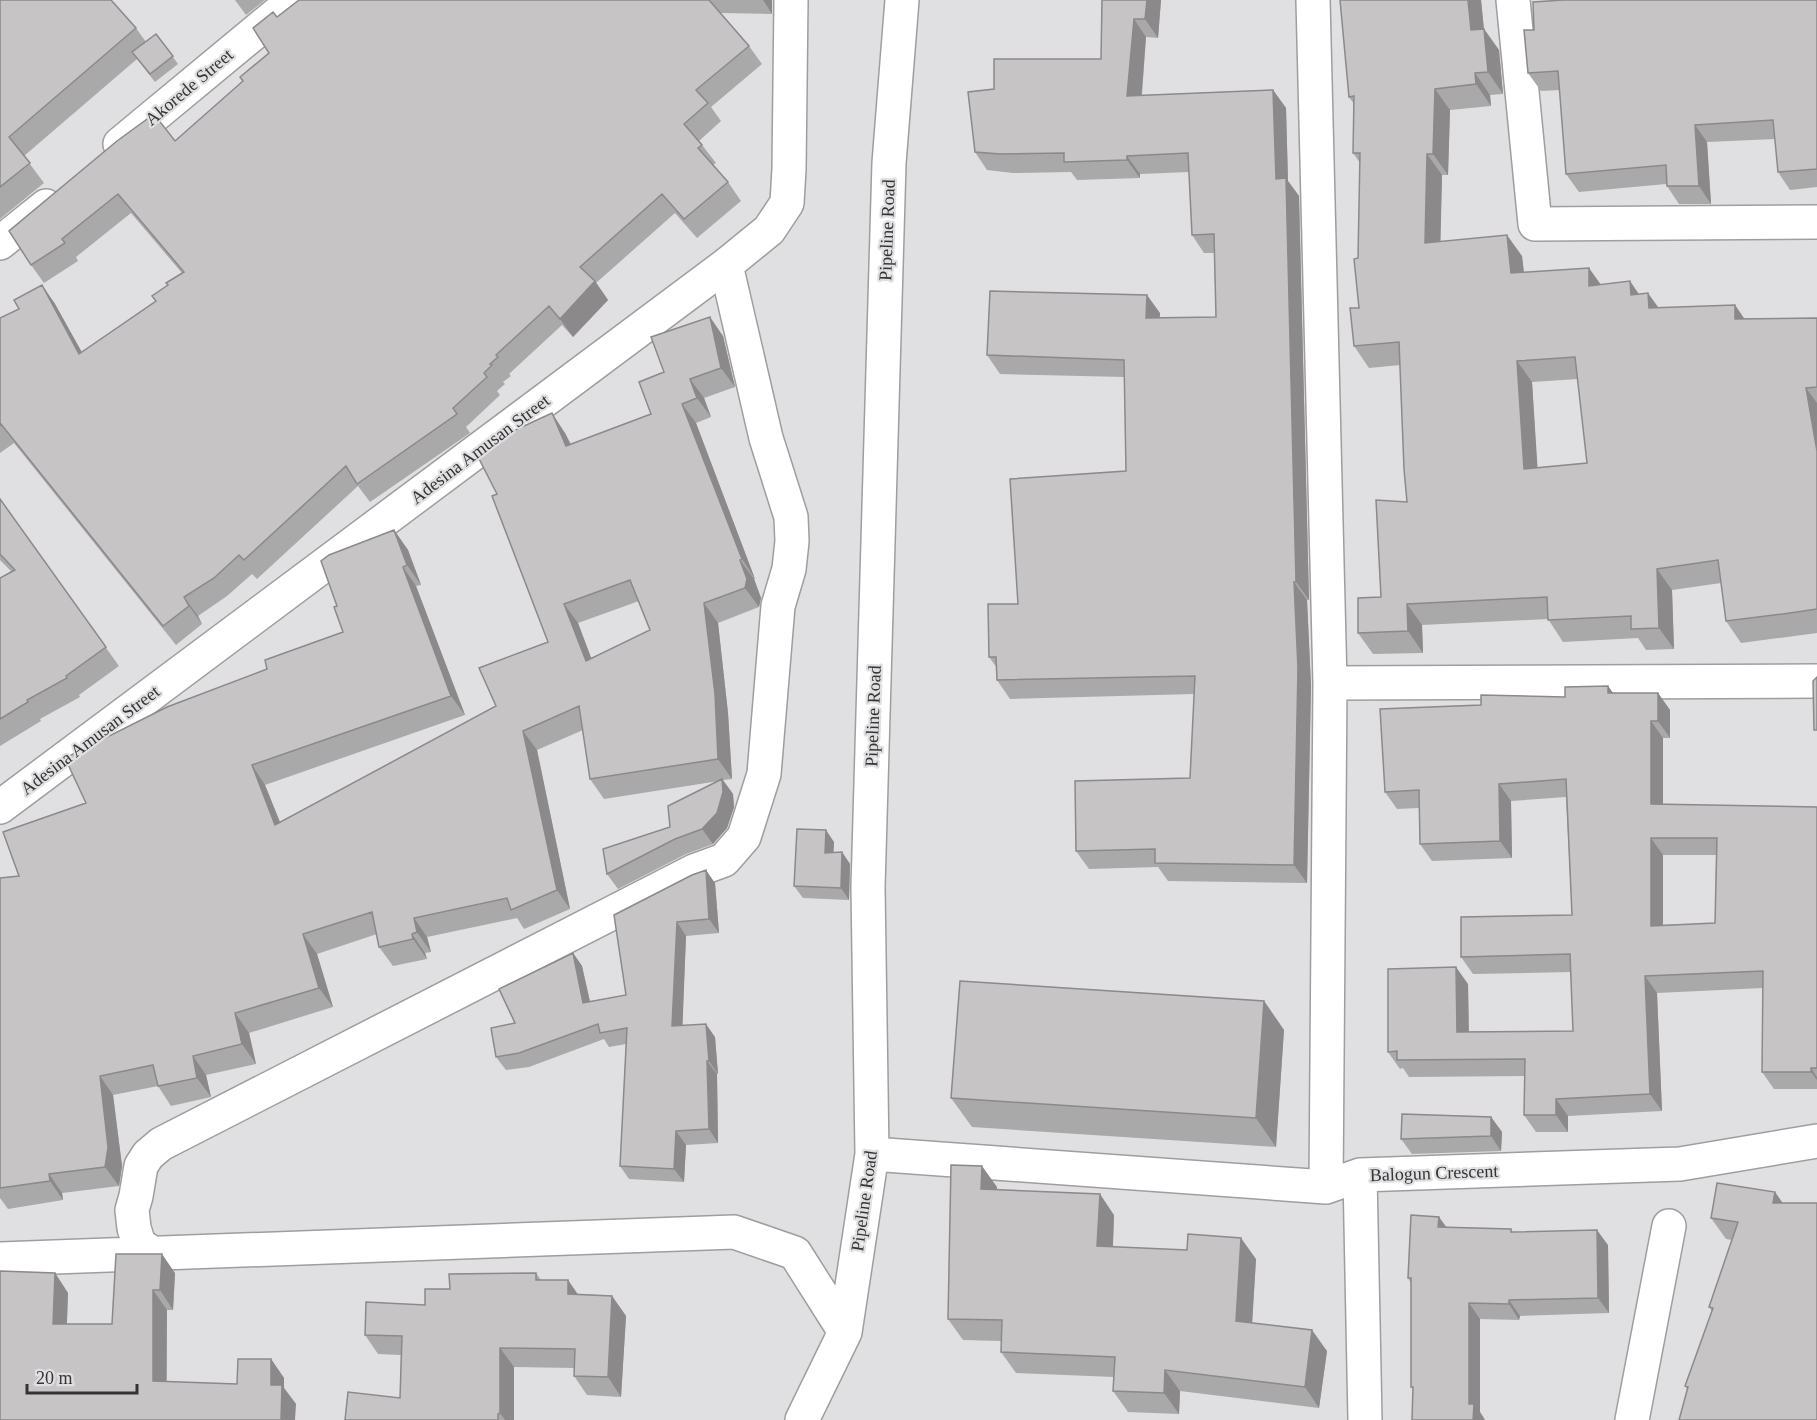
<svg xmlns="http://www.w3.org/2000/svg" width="1817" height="1420" viewBox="0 0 1817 1420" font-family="Georgia,serif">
  <rect width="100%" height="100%" fill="#e0e0e2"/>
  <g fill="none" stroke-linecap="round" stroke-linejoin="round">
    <defs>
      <path id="street" d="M1313,0L1330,683L1326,1187
        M1513,0L1535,224L1817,222
        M120,144L294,0
        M0,243L46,206
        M1330,683L1817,681
        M0,807L726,265L769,230L787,203L789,169L791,0
        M872,1154L1326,1187L1360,1175L1680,1164L1817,1141
        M1360,1175L1365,1420
        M153,1254L139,1244L134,1228L132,1210L136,1196L141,1166L148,1155L161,1144L694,871L724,860L744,837L764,774L778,606L789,569L792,541L791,517L766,438L726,265
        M0,1259L734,1232L795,1253L845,1332
        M802,1420L845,1332L872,1154L868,887L889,163L902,0
        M1632,1420L1669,1226"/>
    </defs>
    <use href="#street" stroke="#9e9ea0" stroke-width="36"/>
    <use href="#street" stroke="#fff" stroke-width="33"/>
  </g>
  <path fill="#aaa9a9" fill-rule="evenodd" d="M0,0L136,28L146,42L156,34L178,64L155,82L137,59L24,156L44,183L0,219Z
    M235,0H265L246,15Z
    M299,0H772V14L720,13L749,46L762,64L711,107L721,121L699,141L716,163L713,165L728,182L741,201L697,238L675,213L596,283L608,300L573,337L562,325L509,374L511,376L503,382L505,384L497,391L500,395L466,427L470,433L370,502L358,486L257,579L252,574L227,596L198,616L202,624L176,645L14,443L0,453V318L19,309L42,285L55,304L81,352L156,301L168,285L182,273L131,213L76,257L78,261L44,283L31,265L175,141L243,81L269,53L277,17Z
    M1102,0H1161L1158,38L1146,37L1142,95L1273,90L1286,108L1288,181L1299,196L1309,600H1307L1311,686L1307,883L1168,881L1158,867L1089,869L1076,851L1190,778L1194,694L1010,699L997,680V668L989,657L1018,604L1126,471L1125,377L1000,374L987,355L1160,313L1159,318L1216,317L1214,253H1204L1192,235L1189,172L1140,174V178L1077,180L1071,172L1013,173L987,170L975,152L994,89L1101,59Z
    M1340,0H1481L1484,29L1499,50L1503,94L1490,95L1491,106L1450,110L1448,175H1442L1440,241L1522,256L1524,272L1601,285L1638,294L1658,308L1735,305L1744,319L1817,318V633L1741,643L1726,621L1721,583L1672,590L1674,649L1646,650L1638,638L1563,642L1548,619L1422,625L1423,653L1373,654L1358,633L1381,597L1407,502L1400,365L1369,368L1354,346L1359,308L1358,258L1360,163L1353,153L1354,104L1349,97ZM1578,379L1587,463L1537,468L1532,382Z
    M1817,0V187L1790,190L1778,172L1775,139L1707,142L1711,204H1679L1667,186L1666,184L1579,192L1566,174L1560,90L1541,91L1528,73L1534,30Z
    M723,336L735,387L704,398L711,417L696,423L755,579H754L761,598L759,607L718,623L728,713L732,779L723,780L733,794L734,807L727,828L713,844L686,854L618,889L607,874L670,827L719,781L604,799L590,779L583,730L537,750L570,909L524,929L517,918L427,937L431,952L425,953L427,959L393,966L379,947L377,934L317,954L333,1007L249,1033L256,1064L206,1075L211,1097L171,1106L158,1086L113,1095L122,1166L119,1186L62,1193L63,1200L8,1209L0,1198V878L19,876L86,803L267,669L343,632L337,606L394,530L408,550L421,585L416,586L465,715L265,785L280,822L496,706L548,642L497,494L565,433L571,444L651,414L664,372ZM639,601L650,630L591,659L578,623Z
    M0,499L119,666L79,695L80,697L40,719L41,721L0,746V578L11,571L0,560Z
    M1608,686L1613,693H1658L1670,710V738H1663V805L1817,807V1089H1774L1762,1072L1763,988L1657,993L1662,1111L1568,1116V1132H1536L1524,1115L1525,1076L1409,1077L1403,1068L1400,1069L1388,1052L1468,984L1469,1032L1573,1031L1571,972L1473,974L1461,957L1572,915L1566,797L1511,801L1512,858L1432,861L1420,844L1419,808L1397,809L1385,792L1481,705L1565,697ZM1663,855H1716L1715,923L1663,925Z
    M834,842L833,852H842L850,864L849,900L803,898L794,886Z
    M715,883L719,933L686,936L682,1025L715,1037L718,1074H717L718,1143L686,1145L684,1182L629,1179L620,1166L626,1044L609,1047L604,1039L529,1067L506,1070L496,1057L515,1023L573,953L582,966L590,1001L626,995L614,915Z
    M1264,1001L1284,1030L1276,1147L972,1127L951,1098Z
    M1491,1117L1502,1132L1501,1151L1412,1154L1401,1139Z
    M997,1187L996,1190L1114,1215L1113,1247L1256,1259L1252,1323L1327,1351L1319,1408L1180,1391L1179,1414L1128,1412L1113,1391L1114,1377L1016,1373L1001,1352V1341L963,1340L948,1319Z
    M1775,1192L1687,1389L1685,1386L1712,1311L1709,1307L1732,1240L1726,1239L1711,1218Z
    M1446,1227L1511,1229L1513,1232L1608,1245L1609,1313L1520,1316L1519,1320L1480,1319V1412L1485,1420H1412L1413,1390L1411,1387V1283L1408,1278Z
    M116,1254L175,1273L173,1310H167V1382L237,1384L271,1359L284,1378V1388L296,1404L0,1420L55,1273L68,1293L67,1324H112Z
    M536,1273L541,1280H568L578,1294L612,1296L626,1316L621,1397L587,1395L574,1376V1368L514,1367V1420H345L400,1398L401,1355L378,1354L365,1335L425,1305L450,1289Z"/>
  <path fill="#8b898a" d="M763,0H772V14Z
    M1147,0H1161L1158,38L1145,19Z
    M1468,0H1481L1486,51L1471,30Z
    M1134,19L1146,37L1140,114L1127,96Z
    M1484,29L1499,50L1503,94L1488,72Z
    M1475,73L1490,95L1491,106L1476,84Z
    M1435,89L1450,110L1448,175L1433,154Z
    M1273,90L1286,108L1288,181L1299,196L1309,600L1296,582L1276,179Z
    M1695,125L1707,142L1711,204L1699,186Z
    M1427,154L1442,175L1440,264L1425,243Z
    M1127,156L1140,174V178L1127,160Z
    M1507,235L1522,256L1526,294L1511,273Z
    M1589,268L1604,289L1589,286Z
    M595,281L608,300L573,337L560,319Z
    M1630,281L1645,303L1631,295Z
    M42,285L55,304L93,372L79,354Z
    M1648,293L1663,314L1649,308Z
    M1147,295L1160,313L1159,337L1146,318Z
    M1735,305L1750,327L1735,319Z
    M710,317L723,336L735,387L721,368Z
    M1517,361L1532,382L1539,490L1524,469Z
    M690,379L704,398L711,417L697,398Z
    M1806,388L1817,403V451Z
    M682,404L696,423L755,579L742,559Z
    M552,413L565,433L580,465L566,446Z
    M394,530L408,550L421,585L407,565Z
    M740,560L754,579L761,598L759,607L745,588Z
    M403,567L416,586L465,715L451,696Z
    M1657,569L1672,590L1674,649L1659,628Z
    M1294,582L1307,600L1311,686L1307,883L1294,865Z
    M184,597L198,616L202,624L189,606Z
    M704,603L718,623L728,713L732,779L718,759Z
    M564,604L578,623L600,681L586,661Z
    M1407,604L1422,625L1423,653L1408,631Z
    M1608,686L1620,703L1608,693Z
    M1658,693L1670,710V738L1658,721Z
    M1651,721L1663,738V821L1651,804Z
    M523,731L537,750L570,909L557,890Z
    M252,765L265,785L289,845L275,825Z
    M722,779L733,794L734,807L727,828L713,844L702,829Z
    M1499,784L1511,801L1512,858L1500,841Z
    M826,830L834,842L833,865L825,853Z
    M1651,838L1663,855V943L1651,926Z
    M842,852L850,864L849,900L841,888Z
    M706,870L715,883L719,933L709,919Z
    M414,918L427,937L431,952L417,932Z
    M677,922L686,936L682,1040L672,1026Z
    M303,934L317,954L333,1007L319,988Z
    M412,934L425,953L427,959L413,939Z
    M573,953L582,966L593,1016L583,1003Z
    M1456,967L1468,984L1469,1049L1457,1032Z
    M1645,976L1657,993L1662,1111L1650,1094Z
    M1264,1001L1284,1030L1276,1147L1256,1118Z
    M235,1013L249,1033L256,1064L242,1044Z
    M706,1024L715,1037L718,1074L709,1061Z
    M193,1056L206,1075L211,1097L197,1078Z
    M707,1061L717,1074L718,1143L709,1129Z
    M1811,1068L1817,1077V1080L1811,1072Z
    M100,1076L113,1095L122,1166L119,1186L105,1167Z
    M1556,1099L1568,1116V1132L1556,1115Z
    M1491,1117L1502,1132L1501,1151L1491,1136Z
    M676,1131L686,1145L684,1182L674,1169Z
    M982,1166L997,1187L996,1210L981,1189Z
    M49,1174L62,1193L63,1200L50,1181Z
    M1775,1192L1790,1213L1773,1203Z
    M1100,1194L1114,1215L1112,1267L1097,1246Z
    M1439,1217L1450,1232L1438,1227Z
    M1597,1230L1608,1245L1609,1313L1598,1298Z
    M1241,1238L1256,1259L1251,1342L1236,1321Z
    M162,1254L175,1273L173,1310L160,1290Z
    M55,1273L68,1293L66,1343L53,1324Z
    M568,1280L581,1300L568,1294Z
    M153,1290L167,1310L166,1401L153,1381Z
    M612,1296L626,1316L621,1397L608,1377Z
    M1509,1300L1520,1316L1519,1320L1509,1304Z
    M1469,1303L1480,1319V1412L1485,1420H1473L1469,1404Z
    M1312,1330L1327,1351L1319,1408L1305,1387Z
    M500,1348L514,1367V1420H505L500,1413Z
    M271,1359L284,1378V1388L296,1404L295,1420H281L271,1385Z
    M1165,1370L1180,1391L1179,1414L1164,1393Z"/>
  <path fill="#c6c4c5" stroke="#8b898a" stroke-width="1.5" fill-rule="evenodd" d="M0,0H111L136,28L9,137L30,163L0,187Z
    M299,0H709L749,46L696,90L708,103L684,124L702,145L698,148L728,182L684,219L662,194L580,267L595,281L560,319L549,306L496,355L498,357L490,364L492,365L484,373L487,377L453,408L457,414L357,484L346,466L244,560L239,555L214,578L184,597L189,606L163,626L1,424L0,425V318L19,309L14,300L42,285L79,354L156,301L152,296L168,285L166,283L184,272L118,194L62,239L65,243L31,265L9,231L117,141L154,114L175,141L243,81L240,77L269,53L253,28L273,12L277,17Z
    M1102,0H1147L1145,19H1134L1127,96L1273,90L1276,179L1286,178L1296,582H1294L1298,668L1294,865L1155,863V849L1076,851L1075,781L1190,778L1195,676L997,680L996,657H989L988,604H1018L1010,479L1126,471L1124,360L987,355L990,291L1147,295L1146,318L1216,317L1214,234L1192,235L1188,153L1127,156V160L1064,162V153L1000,154L975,152L968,92L994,89V59H1101Z
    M1340,0H1468L1471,30L1484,29L1488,72L1475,73L1476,84L1435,89L1433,154H1427L1425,243L1507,235L1511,273L1589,268V286L1630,281L1631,295L1648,293L1649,308L1735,305V319L1817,318V387L1806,388L1817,451V609L1783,614L1726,621L1718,560L1657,569L1659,628L1631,629V616L1548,620L1547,597L1407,604L1408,631L1358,633V598L1381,597L1376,500L1407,502L1404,469L1399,342L1354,346L1350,308H1359L1354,259L1358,258L1360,153H1353L1354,96L1349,97ZM1575,357L1587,463L1524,469L1517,361Z
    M1563,0H1817V169L1778,172L1773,120L1695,125L1699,186H1667L1666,165L1566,174L1558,71L1528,73L1524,30H1534L1533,2Z
    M156,34L173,56L150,74L132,52Z
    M710,317L721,368L690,379L697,398L682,404L742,559L740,560L747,579L745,588L704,603L715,694L718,759L590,779L579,706L523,731L557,890L511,910L507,898L414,918L417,932L412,934L413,939L379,947L372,912L303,934L319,988L235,1013L242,1044L193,1056L197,1078L158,1086L153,1065L100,1076L108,1147L105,1167L49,1174L50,1181L0,1188V878L19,876L3,832L86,803L65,758L167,707L267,669L265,660L343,632L334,607L337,606L321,561L329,555L394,530L407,565L403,567L451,696L252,765L275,825L496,706L479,668L548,642L492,496L497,494L474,449L552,413L566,446L651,414L639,382L664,372L651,337ZM630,580L650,630L586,661L564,604Z
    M0,499L106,647L66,676L67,678L27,700L28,702L0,719V578L15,570L0,554Z
    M1817,677V730H1814L1813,681Z
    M1608,686V693H1658V721H1651V804L1817,807V1068H1811V1072H1762L1763,971L1645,976L1650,1094L1556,1099V1115H1524L1525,1059L1397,1060V1051L1388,1052V969L1456,967L1457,1032L1573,1031L1570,954L1461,957V917L1572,915L1566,779L1499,784L1500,841L1420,844L1419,790L1385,792L1380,709L1481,705V695L1565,697V687ZM1651,838H1717L1715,923L1651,926Z
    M722,779L723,792L717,813L702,829L675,839L607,874L603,849L670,827L668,806Z
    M797,829L826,830L825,853L842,852L841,888L794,886Z
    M706,870L709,919L677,922L672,1026L706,1024L709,1061H707L709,1129L676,1131L674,1169L620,1166L627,1028L600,1033L598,1024L519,1053L496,1057L491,1028L515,1023L499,989L573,953L583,1003L626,995L614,915L692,875Z
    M960,981L1264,1001L1256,1118L951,1098Z
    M1402,1114L1491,1117V1136L1401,1139Z
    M951,1165L982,1166L981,1189L1100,1194L1097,1246L1187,1250L1188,1234L1241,1238L1236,1321L1312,1330L1305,1387L1165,1370L1164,1393L1113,1391L1115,1357L1001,1352L1002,1320L948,1319Z
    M1717,1183L1775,1192L1773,1203H1817V1420H1679L1688,1387L1685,1386L1713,1308L1709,1307L1738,1222L1711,1218Z
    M1411,1215L1439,1217L1438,1227L1511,1229V1232L1597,1230L1598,1298L1509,1300V1304L1469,1303V1404H1474L1473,1420H1412L1413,1387H1411V1278H1408Z
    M116,1254H162L160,1290H153V1381L237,1384L238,1359H271V1385H282L281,1420H0V1271L55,1273L53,1324H112Z
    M536,1273V1280H568V1294L612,1296L608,1377L574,1376L575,1349L500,1348V1413L498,1414V1420H345L348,1392L400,1398L402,1336L365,1335L366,1302L425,1305V1289H450L449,1274Z"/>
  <g text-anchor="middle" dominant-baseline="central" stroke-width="4.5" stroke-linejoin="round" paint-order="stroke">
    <g font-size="18" fill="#343435" stroke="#e0e0e2">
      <text transform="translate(189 87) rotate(-40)">Akorede Street</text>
      <text transform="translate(887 230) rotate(-88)">Pipeline Road</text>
      <text transform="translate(480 449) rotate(-37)">Adesina Amusan Street</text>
      <text transform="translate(873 716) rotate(-88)">Pipeline Road</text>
      <text transform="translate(90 740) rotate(-37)">Adesina Amusan Street</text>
      <text transform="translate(1434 1173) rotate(-2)">Balogun Crescent</text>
      <text transform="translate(864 1201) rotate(-82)">Pipeline Road</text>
    </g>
  </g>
  <path d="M27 1384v9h110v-9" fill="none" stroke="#343435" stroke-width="3"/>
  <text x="36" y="1384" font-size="18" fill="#343435" stroke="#e0e0e2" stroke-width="4.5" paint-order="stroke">20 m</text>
</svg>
